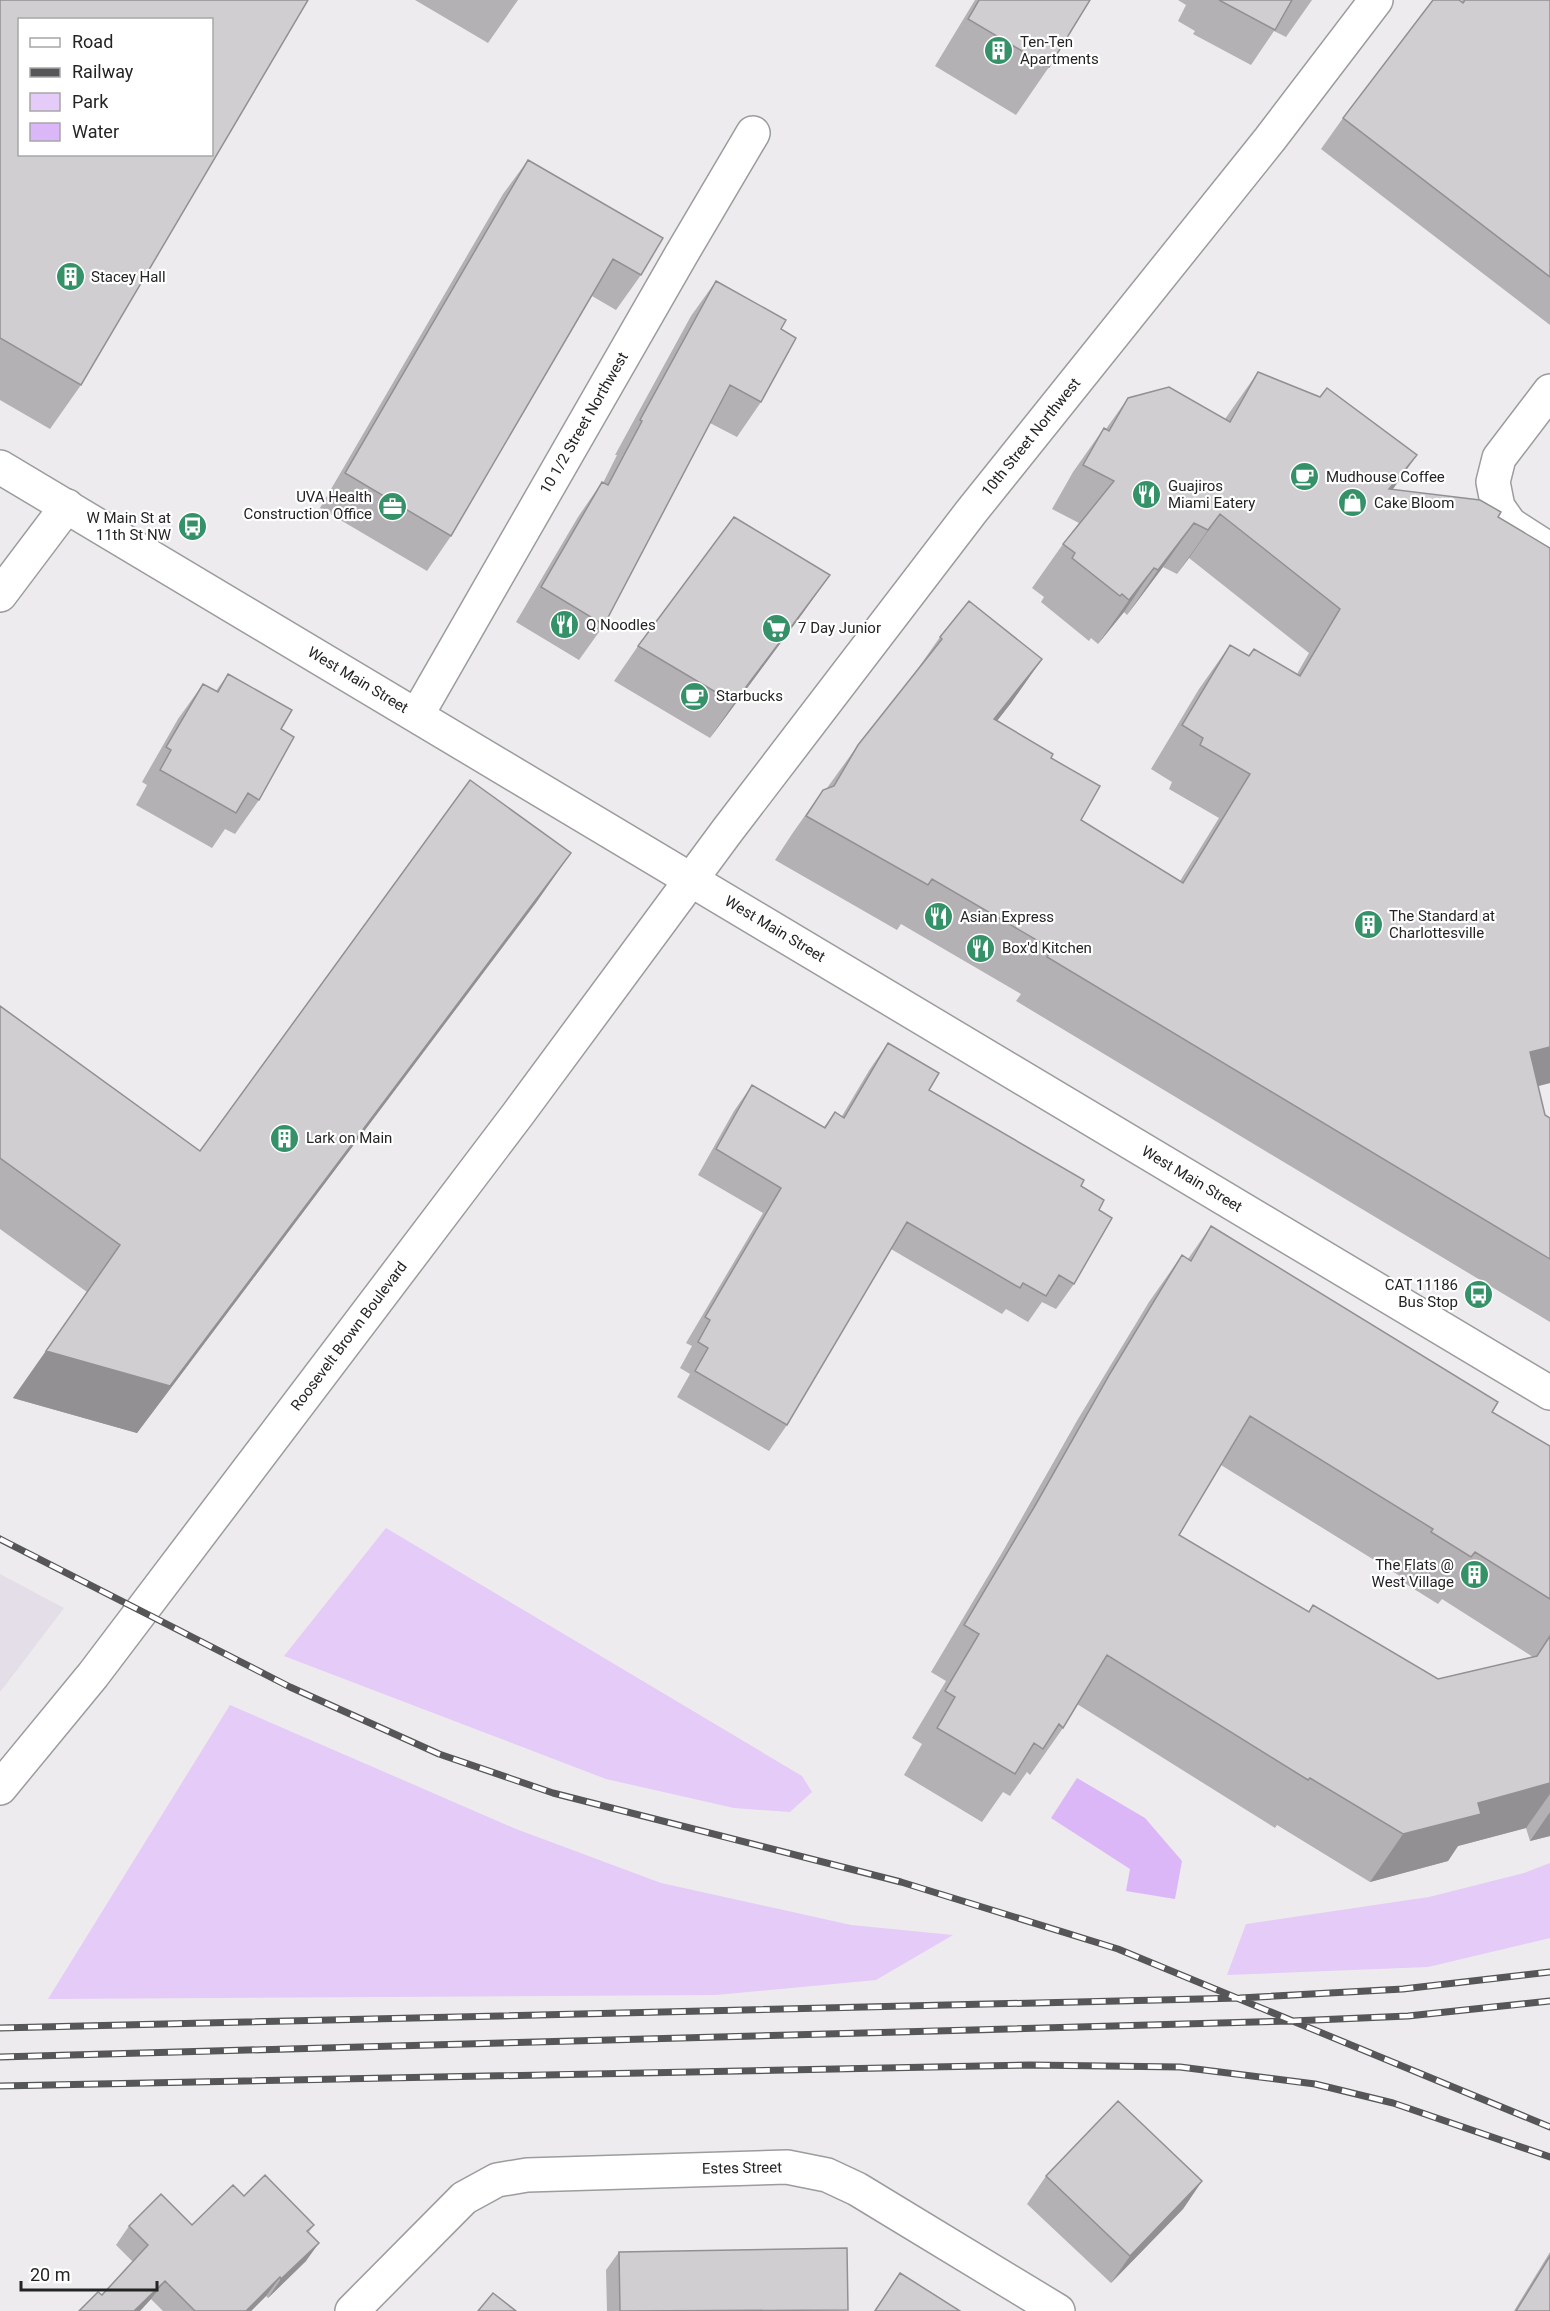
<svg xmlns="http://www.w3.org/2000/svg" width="1550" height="2311" viewBox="0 0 1550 2311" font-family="Roboto,sans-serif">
  <rect width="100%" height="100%" fill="#edebee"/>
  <path fill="#e3dee8" d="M0,1574L64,1608L0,1692Z"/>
  <path fill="#e5cbf7" d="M386,1528L802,1776L812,1792L790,1812L734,1808L606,1779L284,1656Z
    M230,1705L516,1829L661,1883L851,1925L953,1935L876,1980L716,1995L48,1999Z
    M1550,1863V1938L1428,1967L1227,1975L1246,1924L1429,1897L1524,1873Z"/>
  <path fill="#dcb7f7" d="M1077,1778L1145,1818L1182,1861L1175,1899L1126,1891L1130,1869L1051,1818Z"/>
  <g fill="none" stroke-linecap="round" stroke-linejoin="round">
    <defs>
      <path id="street" d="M1550,391L1499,458L1493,482L1498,507L1510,524L1550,550
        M417,715L681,255L753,133
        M352,2311L464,2198L497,2180L527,2175L787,2167L827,2175L857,2189L1058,2311"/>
      <path id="secondary" d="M0,595L67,506
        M0,1788L93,1675L518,1114L727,831L971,512L1270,139L1376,0"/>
      <path id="primary" d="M0,467L1550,1393"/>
    </defs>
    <use href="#street" stroke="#9c9b9e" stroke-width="36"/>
    <use href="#secondary" stroke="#9c9b9e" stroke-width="36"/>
    <use href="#primary" stroke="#9c9b9e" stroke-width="36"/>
    <use href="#street" stroke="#fff" stroke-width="33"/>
    <use href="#secondary" stroke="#fff" stroke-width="33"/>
    <use href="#primary" stroke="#fff" stroke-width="33"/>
    <defs>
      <path id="rail" d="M0,1539L290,1687L439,1754L553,1793L901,1882L1118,1949L1550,2127
        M0,2028L1240,1998L1403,1989L1550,1972
        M0,2057L1292,2021L1408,2016L1550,2001
        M0,2086L1030,2065L1180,2067L1315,2084L1393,2103L1550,2157"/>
    </defs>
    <use href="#rail" stroke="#565557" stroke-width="7"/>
    <use href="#rail" stroke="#fff" stroke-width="4.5" stroke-dasharray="14" stroke-linecap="butt"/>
  </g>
  <path fill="#b3b1b4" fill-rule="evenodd" d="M0,0L81,385L50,429L0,400Z
    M415,0H518L488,43Z
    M975,0H1090L1049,67L1016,115L935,66Z
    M1178,0H1312L1286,37L1274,31L1251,65L1193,34L1195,31L1178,21L1186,5Z
    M1462,0H1550V325L1321,149L1343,118Z
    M528,160L641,275L616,310L592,296L451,536L427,571L320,508L503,194Z
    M716,281L781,329L761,402L737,437L710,423L604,625L579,660L516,622L578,517L602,482L603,483L617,455H615L691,316Z
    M1258,372L1393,489L1498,517L1550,548V1083L1538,1086L1545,1115L1550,1118V1322L1016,1001L1021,994L901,924L897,930L775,860L792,834L823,790L827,788L858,745L912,677L940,637L1042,659L1011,703L997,721L1051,758L1081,820L1180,881L1219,818L1169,789L1172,782L1151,769L1199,689L1230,645L1249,656L1254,649L1297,674L1309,653L1189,558L1177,574L1163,567L1127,615L1124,612L1098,644L1091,638L1089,641L1041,602L1044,597L1032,588L1063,544L1079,523L1052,509L1073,472L1104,428L1106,429L1128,398L1225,419Z
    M805,610L710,738L614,681L638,646Z
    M228,674L281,729L259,800L235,834L225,829L212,848L136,805L147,785L142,782L178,719L203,684L216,691Z
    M538,900L137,1433L13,1398L87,1292L0,1229V1006L200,1151Z
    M888,1043L929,1090L1081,1186L1099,1210L1074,1284L1056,1309L1042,1302L1028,1322L1006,1309L1002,1314L891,1249L787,1425L769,1451L677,1397L690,1374L680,1368L692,1346L686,1343L763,1213L698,1175L734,1111L752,1085L824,1127L835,1112L842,1116L870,1069Z
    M1211,1226L1492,1412L1550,1446V1836L1530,1841L1526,1828L1458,1846L1448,1861L1370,1882L1277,1825L1275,1828L1077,1704L1063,1728L1030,1775L1027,1772L1010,1796L1003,1792L982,1822L904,1775L922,1744L912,1738L946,1681L931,1672L1003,1551L1078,1419L1149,1302L1182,1255L1188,1259ZM1221,1465L1400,1576L1398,1579L1438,1604L1442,1599L1533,1657L1438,1679L1313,1605L1308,1612L1179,1535Z
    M1046,2176L1202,2181L1183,2209L1111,2283L1027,2204Z
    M244,2196L314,2225L309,2232L306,2261L268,2298L266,2296L251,2311H163L151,2299L140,2311H79L102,2295L133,2262L116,2245L129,2226L192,2225Z
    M619,2252L848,2310L607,2311L606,2270Z
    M1550,2252V2311H1514Z
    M900,2273L960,2311H874Z"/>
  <path fill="#929092" d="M1417,455L1386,499L1389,489Z
    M1220,514L1189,558L1177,574L1208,530Z
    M1194,523L1163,567L1127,615L1158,570Z
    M1154,568L1124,612L1098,644L1129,600Z
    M830,575L805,610L710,738L734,703Z
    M1042,659L1011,703L963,764L994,719Z
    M571,853L538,900L137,1433L13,1398L46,1351Z
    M1550,1047V1083L1499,1096L1530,1052Z
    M1550,1783V1794L1526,1828L1458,1846L1448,1861L1370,1882L1403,1834L1478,1803Z
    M1550,1812V1836L1530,1841Z
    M1202,2181L1183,2209L1111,2283L1130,2256Z
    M319,2243L306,2261L268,2298L281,2279Z
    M280,2277L266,2296L251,2311H246Z
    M165,2281L151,2299L140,2311H134Z"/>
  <path fill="#d0ced1" stroke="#929092" stroke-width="1.5" fill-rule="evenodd" d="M0,0H308L81,385L0,338ZM20,20H212V154H20Z
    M979,0H1090L1049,67L968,19Z
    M1219,0H1292L1275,30Z
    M1433,0H1459L1463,3L1465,0H1550V277L1343,118Z
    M528,160L663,238L641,275L613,259L451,536L345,473Z
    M716,281L786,320L781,329L796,338L761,402L730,385L604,625L541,587L602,482L608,485L642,421L640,420Z
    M1258,372L1320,397L1327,388L1417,455L1389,489L1480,500L1501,512L1498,517L1550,548V1047L1530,1052L1545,1115L1550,1118V1259L1047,957L1052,949L932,879L928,885L806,816L823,790L834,786L858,745L942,639L940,637L969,601L1042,659L994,719L1053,754L1051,758L1100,786L1081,820L1183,883L1250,774L1200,745L1203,738L1182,725L1230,645L1249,656L1254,649L1300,676L1340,609L1220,514L1208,530L1194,523L1158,570L1154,568L1129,600L1122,594L1120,596L1072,558L1075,553L1063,544L1114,481L1083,465L1104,428L1109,431L1128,398L1169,387L1230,422Z
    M734,517L830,575L734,703L638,646Z
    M228,674L292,710L281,729L294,737L259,800L248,793L236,813L160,770L171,750L166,747L203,684L218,692Z
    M470,780L571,853L170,1386L46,1351L120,1245L0,1158V1006L200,1151Z
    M888,1043L939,1073L929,1090L1084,1180L1081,1186L1104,1200L1099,1210L1112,1218L1074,1284L1059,1275L1046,1296L1023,1283L1020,1288L907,1222L787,1425L695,1371L708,1348L698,1342L710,1320L705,1317L781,1188L716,1149L752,1085L825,1128L835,1112L844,1118Z
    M1211,1226L1498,1402L1492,1412L1550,1446V1599L1475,1552L1471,1557L1431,1532L1433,1529L1250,1416L1179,1535L1309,1612L1313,1605L1438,1679L1537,1656L1550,1636V1783L1478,1803L1481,1814L1403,1834L1310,1778L1308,1780L1107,1655L1063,1728L1059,1724L1043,1749L1034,1743L1015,1774L937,1728L955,1697L945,1691L979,1634L964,1625L1036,1504L1111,1372L1182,1255L1191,1261Z
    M1118,2101L1202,2181L1130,2256L1046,2176Z
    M265,2175L314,2225L307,2231L319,2243L281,2279L280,2277L246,2311H195L165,2281L134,2311H79L98,2292L102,2295L148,2245L129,2226L161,2194L192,2225L233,2185L244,2196Z
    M847,2248L848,2310L620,2311L619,2252Z
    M1550,2256V2311H1516Z
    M900,2273L960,2311H875Z
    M493,2293L516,2311H478Z"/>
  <defs>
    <symbol id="building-disc" viewBox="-11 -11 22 22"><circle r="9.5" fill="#359167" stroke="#fff"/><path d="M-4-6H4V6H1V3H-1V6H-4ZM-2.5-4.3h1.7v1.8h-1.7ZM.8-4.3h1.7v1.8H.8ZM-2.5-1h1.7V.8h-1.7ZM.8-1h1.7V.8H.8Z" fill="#fff"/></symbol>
    <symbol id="cafe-disc" viewBox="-11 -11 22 22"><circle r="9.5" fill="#359167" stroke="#fff"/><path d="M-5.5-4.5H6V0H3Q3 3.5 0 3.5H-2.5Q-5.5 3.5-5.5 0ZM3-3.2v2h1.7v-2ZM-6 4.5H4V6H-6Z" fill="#fff"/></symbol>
    <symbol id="restaurant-disc" viewBox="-11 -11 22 22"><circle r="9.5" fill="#359167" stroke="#fff"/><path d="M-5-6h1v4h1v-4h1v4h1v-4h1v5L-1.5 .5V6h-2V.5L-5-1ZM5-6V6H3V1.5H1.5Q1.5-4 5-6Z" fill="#fff"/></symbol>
    <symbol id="shop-disc" viewBox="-11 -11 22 22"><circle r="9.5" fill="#359167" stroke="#fff"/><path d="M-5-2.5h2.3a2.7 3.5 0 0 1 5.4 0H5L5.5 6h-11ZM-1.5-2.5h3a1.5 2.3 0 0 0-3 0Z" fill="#fff"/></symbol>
    <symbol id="office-disc" viewBox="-11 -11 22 22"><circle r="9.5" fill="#359167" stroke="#fff"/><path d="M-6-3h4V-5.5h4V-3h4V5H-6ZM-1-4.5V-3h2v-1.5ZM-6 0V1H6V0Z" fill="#fff"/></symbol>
    <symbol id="bus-disc" viewBox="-11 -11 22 22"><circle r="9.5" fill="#359167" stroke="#fff"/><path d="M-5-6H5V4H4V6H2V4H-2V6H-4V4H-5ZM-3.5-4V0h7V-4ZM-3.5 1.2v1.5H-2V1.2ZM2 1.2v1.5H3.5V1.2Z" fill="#fff"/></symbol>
    <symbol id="supermarket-disc" viewBox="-11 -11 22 22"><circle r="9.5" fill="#359167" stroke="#fff"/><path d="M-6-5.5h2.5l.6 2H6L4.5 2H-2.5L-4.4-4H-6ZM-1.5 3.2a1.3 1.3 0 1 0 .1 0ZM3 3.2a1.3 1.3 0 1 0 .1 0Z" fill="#fff"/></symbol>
  </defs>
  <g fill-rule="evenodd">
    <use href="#building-disc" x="982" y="34" width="33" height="33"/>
    <use href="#building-disc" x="54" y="260" width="33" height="33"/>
    <use href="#cafe-disc" x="1288" y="460" width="33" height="33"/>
    <use href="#restaurant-disc" x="1130" y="478" width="33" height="33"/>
    <use href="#shop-disc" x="1336" y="486" width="33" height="33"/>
    <use href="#office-disc" x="376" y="490" width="33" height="33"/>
    <use href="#bus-disc" x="176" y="510" width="33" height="33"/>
    <use href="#restaurant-disc" x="548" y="608" width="33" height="33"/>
    <use href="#supermarket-disc" x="760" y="612" width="33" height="33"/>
    <use href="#cafe-disc" x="678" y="680" width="33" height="33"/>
    <use href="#restaurant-disc" x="922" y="900" width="33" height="33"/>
    <use href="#building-disc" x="1352" y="908" width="33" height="33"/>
    <use href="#restaurant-disc" x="964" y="932" width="33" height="33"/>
    <use href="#building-disc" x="268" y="1122" width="33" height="33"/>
    <use href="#bus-disc" x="1462" y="1278" width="33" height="33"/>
    <use href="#building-disc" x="1458" y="1558" width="33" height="33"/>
  </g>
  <g text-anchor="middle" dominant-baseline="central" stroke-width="4.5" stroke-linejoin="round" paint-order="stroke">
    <g font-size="15" fill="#242425" stroke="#fff" text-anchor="start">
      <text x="1020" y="42">Ten-Ten<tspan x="1020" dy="17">Apartments</tspan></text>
      <text x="91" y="277">Stacey Hall</text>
      <text x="1326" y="477">Mudhouse Coffee</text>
      <text x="1168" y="486">Guajiros<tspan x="1168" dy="17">Miami Eatery</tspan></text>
      <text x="372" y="497" text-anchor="end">UVA Health<tspan x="372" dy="17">Construction Office</tspan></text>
      <text x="1374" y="503">Cake Bloom</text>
      <text x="171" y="518" text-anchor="end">W Main St at<tspan x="171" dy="17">11th St NW</tspan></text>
      <text x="586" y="625">Q Noodles</text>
      <text x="798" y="628">7 Day Junior</text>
      <text x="716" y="696">Starbucks</text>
      <text x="1389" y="916">The Standard at<tspan x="1389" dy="17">Charlottesville</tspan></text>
      <text x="960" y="917">Asian Express</text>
      <text x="1002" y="948">Box'd Kitchen</text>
      <text x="306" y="1138">Lark on Main</text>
      <text x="1458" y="1285" text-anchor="end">CAT 11186<tspan x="1458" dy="17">Bus Stop</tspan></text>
      <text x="1454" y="1565" text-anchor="end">The Flats @<tspan x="1454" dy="17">West Village</tspan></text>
    </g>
    <g font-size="15" fill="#242425" stroke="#fff">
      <text transform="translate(584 423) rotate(-60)">10 1/2 Street Northwest</text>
      <text transform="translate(1031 437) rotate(-51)">10th Street Northwest</text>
      <text transform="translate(358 680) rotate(31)">West Main Street</text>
      <text transform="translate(775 929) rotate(31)">West Main Street</text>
      <text transform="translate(1192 1179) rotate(31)">West Main Street</text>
      <text transform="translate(349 1336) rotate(-53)">Roosevelt Brown Boulevard</text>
      <text transform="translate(742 2168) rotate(-1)">Estes Street</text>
    </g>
  </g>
  <rect x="18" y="18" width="195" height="138" fill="#ffffff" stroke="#a7a7a8" stroke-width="1.5"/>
  <rect x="30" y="38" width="30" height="9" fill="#ffffff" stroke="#a7a7a8" stroke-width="1.5"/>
  <text x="72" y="48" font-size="18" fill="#242425">Road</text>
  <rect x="30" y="68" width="30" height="9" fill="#565557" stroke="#a7a7a8" stroke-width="1.5"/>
  <text x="72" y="78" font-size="18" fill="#242425">Railway</text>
  <rect x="30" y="93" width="30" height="18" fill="#e5cbf7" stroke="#a7a7a8" stroke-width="1.5"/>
  <text x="72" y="108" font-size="18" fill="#242425">Park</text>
  <rect x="30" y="123" width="30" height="18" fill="#dcb7f7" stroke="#a7a7a8" stroke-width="1.5"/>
  <text x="72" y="138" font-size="18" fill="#242425">Water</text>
  <path d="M21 2281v9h136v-9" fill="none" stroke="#242425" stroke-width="3"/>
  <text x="30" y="2281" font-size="18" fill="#242425" stroke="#ffffff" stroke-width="4.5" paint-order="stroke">20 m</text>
</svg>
